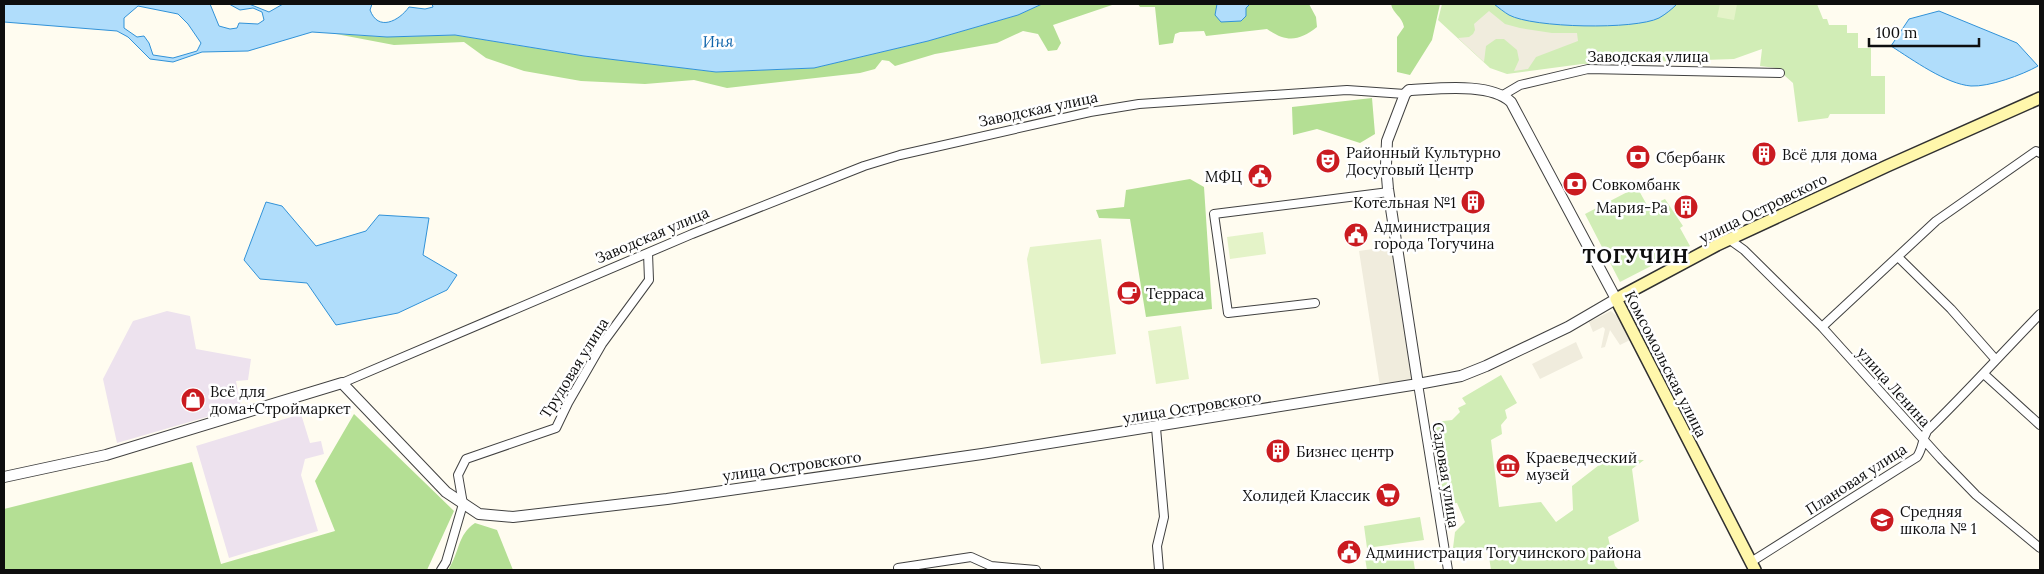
<svg xmlns="http://www.w3.org/2000/svg" width="2044" height="574" viewBox="0 0 2044 574" font-family="Lora,serif">
  <rect width="100%" height="100%" fill="#fffcf0"/>
  <path fill="#ede2ee" d="M167,311L190,316L196,349L251,359L248,380L236,381L241,407L117,443L103,379L133,321Z
    M301,414L310,443L321,441L324,454L305,459L301,475L318,531L229,558L196,446Z"/>
  <path fill="#d1edb6" d="M1442,4H1817L1823,19H1827L1829,25H1847V33H1858V48H1871V76H1885V114H1830L1828,118L1798,122L1793,83L1776,68L1760,66L1762,49L1734,59L1582,64L1507,74L1490,68L1438,20Z
    M1637,187L1648,207L1665,199L1683,226L1680,228L1690,246L1620,282L1585,214Z
    M1501,375L1517,403L1505,410L1507,418L1501,425L1502,434L1491,440L1499,507L1541,502L1556,522L1573,510L1572,486L1603,462L1612,459L1644,460L1632,469L1639,521L1608,537L1615,566L1619,570H1491L1488,550L1452,556L1455,532L1465,522L1457,503L1444,504L1435,422L1452,420L1460,412L1458,408L1466,404L1462,398Z
    M1420,517L1424,540L1367,548L1364,526Z
    M1412,551L1415,570H1367L1365,558Z"/>
  <path fill="#b4df94" d="M1042,4H1115L1053,25L1061,43L1057,50L1048,51L1038,34L1023,31L997,43L935,54L895,66L889,61L882,60L875,69L860,73L727,88L694,80L645,84L581,81L524,71L486,58L464,42L394,45L336,34L387,37L455,35L584,56L716,72L814,68L928,41L1018,15Z
    M1138,4H1309L1316,17L1317,27C1299,41 1287,43 1267,29L1206,36L1204,31L1180,32L1175,34L1173,43L1159,45L1155,7H1140Z
    M1391,4H1440L1432,40L1410,75L1397,72V37L1404,27C1402,16 1393,14 1391,4Z
    M1372,98L1375,134L1360,143L1317,129L1293,135L1292,107Z
    M1190,179L1204,187L1212,309L1146,317L1130,219L1099,218L1096,210L1124,207L1126,190Z
    M354,414L454,511L427,570H4V509L192,462L221,564L335,531L315,481Z
    M475,523L497,530L513,570H448C460,552 457,535 475,523Z"/>
  <path fill="#e4f3c8" d="M1720,4H1737L1734,20L1717,17Z
    M1263,232L1266,254L1230,259L1227,237Z
    M1101,239L1116,354L1041,364L1027,259L1030,247Z
    M1181,326L1189,379L1156,384L1148,331Z"/>
  <path fill="#f0ecdd" d="M1489,11L1505,24L1520,28L1552,33H1577L1578,41L1536,57L1528,69L1514,71L1519,60L1517,50L1504,39H1496L1486,46L1484,62L1458,38L1469,37L1473,34L1475,30L1474,24Z
    M1393,246L1415,380L1380,386L1359,251Z
    M1611,311L1619,318L1630,340L1620,345L1610,330L1605,347L1601,348L1605,329L1603,327L1593,332L1589,322Z
    M1576,342L1583,358L1540,379L1532,364Z"/>
  <path fill="#b0ddfb" stroke="#3192d8" fill-rule="evenodd" d="M4,4H210L219,26L230,29L237,28L239,23L258,24L264,20L262,12L253,8L240,10L229,4H249L269,12L283,4H372L370,10C378,32 399,21 409,7L425,9L433,7L432,4H1042L1018,15L928,41L814,68L716,72L584,56L455,35L387,37L312,32L248,51L202,52L173,62L150,59L128,37L117,31L4,22ZM138,6L178,14L188,24L201,43L197,51L173,58L153,55L149,43L144,36L137,37L124,28V18Z
    M1217,4H1250L1246,8V16L1241,21L1221,22L1215,15Z
    M1494,4H1677C1672,9 1666,14 1659,18C1635,30 1533,28 1509,15C1504,12 1499,8 1494,4Z
    M1939,11L2017,43L2038,66C2022,75 1989,87 1971,86C1946,84 1913,60 1891,46L1909,19Z
    M266,202L282,206L316,246L366,231L379,215L429,218L423,255L457,275L447,290L398,313L336,325L307,283L260,279L244,260Z"/>
  <g fill="none" stroke-linecap="round" stroke-linejoin="round">
    <defs>
      <path id="minor" d="M1503,95L1520,85L1588,69L1780,73
        M1730,240L1744,250L1822,327L1941,459L1976,495L2040,548
        M1898,257L1951,309L1996,360
        M1315,303L1228,313L1214,214L1389,192
        M1822,327L1936,221L2036,151L2040,153
        M1985,375L2040,425
        M342,383L692,234L864,166L900,155L1090,112L1139,104L1347,90L1405,94
        M1418,384L1448,570
        M1156,428L1164,517L1157,546L1159,570
        M1751,562L1917,457C1923,448 1922,440 1927,431C1966,393 2002,353 2040,314
        M898,568L971,557L991,566L1036,570
        M441,570L446,562L463,504L458,475L466,459L556,428L568,403L602,344L649,280L648,253"/>
      <path id="tertiary" d="M4,477L106,455L342,383L446,492L479,514L513,517L667,499L982,454L1418,384L1461,376L1486,366L1568,327L1616,299L1511,102C1490,82 1437,89 1409,90L1405,94L1387,141L1386,165L1388,189L1418,384"/>
      <path id="secondary" d="M1755,570L1616,299L1717,245L1887,166L2040,98"/>
    </defs>
    <use href="#minor" stroke="#414141" stroke-width="10"/>
    <use href="#tertiary" stroke="#414141" stroke-width="12"/>
    <use href="#secondary" stroke="#303030" stroke-width="14"/>
    <use href="#minor" stroke="#fff" stroke-width="8"/>
    <use href="#tertiary" stroke="#fff" stroke-width="10"/>
    <use href="#secondary" stroke="#fff7ab" stroke-width="11"/>
  </g>
  <defs>
    <symbol id="building-disc" viewBox="-11 -11 22 22"><circle r="9.5" fill="#ca1b20" stroke="#fff"/><path d="M-4-6H4V6H1V3H-1V6H-4ZM-2.5-4.3h1.7v1.8h-1.7ZM.8-4.3h1.7v1.8H.8ZM-2.5-1h1.7V.8h-1.7ZM.8-1h1.7V.8H.8Z" fill="#fff"/></symbol>
    <symbol id="bank-disc" viewBox="-11 -11 22 22"><circle r="9.5" fill="#ca1b20" stroke="#fff"/><path d="M-6-4H6V4H-6ZM0-2.3a2.3 2.3 0 1 0 0 4.6a2.3 2.3 0 1 0 0-4.6Z" fill="#fff"/></symbol>
    <symbol id="theatre-disc" viewBox="-11 -11 22 22"><circle r="9.5" fill="#ca1b20" stroke="#fff"/><path d="M-5-5.5Q0-4 5-5.5V0Q5 5 0 6Q-5 5-5 0ZM-3.3-2.5H-1v1.5H-3.3ZM1-2.5H3.3v1.5H1ZM-2.8 1Q0 5.5 2.8 1Z" fill="#fff"/></symbol>
    <symbol id="civic-disc" viewBox="-11 -11 22 22"><circle r="9.5" fill="#ca1b20" stroke="#fff"/><path d="M-.6-6.5H3V-4.5H.6V-3L4-1V1h2V6H-6V1h2V-1L-.6-3ZM-1.2 2.5V6h2.4V2.5Z" fill="#fff"/></symbol>
    <symbol id="cafe-disc" viewBox="-11 -11 22 22"><circle r="9.5" fill="#ca1b20" stroke="#fff"/><path d="M-5.5-4.5H6V0H3Q3 3.5 0 3.5H-2.5Q-5.5 3.5-5.5 0ZM3-3.2v2h1.7v-2ZM-6 4.5H4V6H-6Z" fill="#fff"/></symbol>
    <symbol id="shop-disc" viewBox="-11 -11 22 22"><circle r="9.5" fill="#ca1b20" stroke="#fff"/><path d="M-5-2.5h2.3a2.7 3.5 0 0 1 5.4 0H5L5.5 6h-11ZM-1.5-2.5h3a1.5 2.3 0 0 0-3 0Z" fill="#fff"/></symbol>
    <symbol id="museum-disc" viewBox="-11 -11 22 22"><circle r="9.5" fill="#ca1b20" stroke="#fff"/><path d="M0-6L6-3V-2H-6V-3ZM-5-1h2V3h-2ZM-1-1h2V3h-2ZM3-1h2V3H3ZM-6 4H6V6H-6Z" fill="#fff"/></symbol>
    <symbol id="supermarket-disc" viewBox="-11 -11 22 22"><circle r="9.5" fill="#ca1b20" stroke="#fff"/><path d="M-6-5.5h2.5l.6 2H6L4.5 2H-2.5L-4.4-4H-6ZM-1.5 3.2a1.3 1.3 0 1 0 .1 0ZM3 3.2a1.3 1.3 0 1 0 .1 0Z" fill="#fff"/></symbol>
    <symbol id="school-disc" viewBox="-11 -11 22 22"><circle r="9.5" fill="#ca1b20" stroke="#fff"/><path d="M0-5L7-2L0 1L-7-2ZM-4 1L0 2.5L4 1V4Q0 6-4 4Z" fill="#fff"/></symbol>
  </defs>
  <g fill-rule="evenodd">
    <use href="#building-disc" x="1750" y="140" width="28" height="28"/>
    <use href="#bank-disc" x="1624" y="143" width="28" height="28"/>
    <use href="#theatre-disc" x="1314" y="147" width="28" height="28"/>
    <use href="#civic-disc" x="1246" y="162" width="28" height="28"/>
    <use href="#bank-disc" x="1561" y="170" width="28" height="28"/>
    <use href="#building-disc" x="1459" y="188" width="28" height="28"/>
    <use href="#building-disc" x="1672" y="193" width="28" height="28"/>
    <use href="#civic-disc" x="1342" y="221" width="28" height="28"/>
    <use href="#cafe-disc" x="1115" y="279" width="28" height="28"/>
    <use href="#shop-disc" x="179" y="386" width="28" height="28"/>
    <use href="#building-disc" x="1264" y="437" width="28" height="28"/>
    <use href="#museum-disc" x="1494" y="452" width="28" height="28"/>
    <use href="#supermarket-disc" x="1374" y="481" width="28" height="28"/>
    <use href="#school-disc" x="1868" y="506" width="28" height="28"/>
    <use href="#civic-disc" x="1335" y="538" width="28" height="28"/>
  </g>
  <g text-anchor="middle" dominant-baseline="central" stroke-width="5" stroke-linejoin="round" paint-order="stroke">
    <g font-size="15" fill="#0e0e0e" stroke="#fff">
      <text x="1648" y="56">Заводская улица</text>
      <text transform="translate(1038 109) rotate(-12)">Заводская улица</text>
      <text transform="translate(1763 208) rotate(-26)">улица Островского</text>
      <text transform="translate(652 235) rotate(-23)">Заводская улица</text>
      <text transform="translate(1666 364) rotate(63)">Комсомольская улица</text>
      <text transform="translate(574 368) rotate(-58)">Трудовая улица</text>
      <text transform="translate(1894 387) rotate(48)">улица Ленина</text>
      <text transform="translate(1192 407) rotate(-9)">улица Островского</text>
      <text transform="translate(792 466) rotate(-8)">улица Островского</text>
      <text transform="translate(1446 475) rotate(81)">Садовая улица</text>
      <text transform="translate(1856 479) rotate(-33)">Плановая улица</text>
    </g>
    <g font-size="15" fill="#0e0e0e" stroke="#fff" text-anchor="start">
      <text x="1346" y="152">Районный Культурно<tspan x="1346" dy="17">Досуговый Центр</tspan></text>
      <text x="1782" y="154">Всё для дома</text>
      <text x="1656" y="157">Сбербанк</text>
      <text x="1242" y="176" text-anchor="end">МФЦ</text>
      <text x="1592" y="184">Совкомбанк</text>
      <text x="1456" y="202" text-anchor="end">Котельная №1</text>
      <text x="1668" y="207" text-anchor="end">Мария-Ра</text>
      <text x="1374" y="226">Администрация<tspan x="1374" dy="17">города Тогучина</tspan></text>
      <text x="1146" y="293">Терраса</text>
      <text x="210" y="391">Всё для<tspan x="210" dy="17">дома+Строймаркет</tspan></text>
      <text x="1296" y="451">Бизнес центр</text>
      <text x="1526" y="457">Краеведческий<tspan x="1526" dy="17">музей</tspan></text>
      <text x="1370" y="495" text-anchor="end">Холидей Классик</text>
      <text x="1900" y="511">Средняя<tspan x="1900" dy="17">школа № 1</tspan></text>
      <text x="1366" y="552">Администрация Тогучинского района</text>
    </g>
    <g font-size="16" font-style="italic" fill="#0d63aa" stroke="#fff">
      <text transform="translate(718 41) rotate(-2)">Иня</text>
    </g>
    <g font-size="20" font-weight="bold" letter-spacing="1" fill="#0e0e0e" stroke="#fff">
      <text x="1636" y="255">ТОГУЧИН</text>
    </g>
  </g>
  <rect width="2044" height="574" fill="none" stroke="#0e0e0e" stroke-width="10"/>
  <path d="M1869 38v8h110v-8" fill="none" stroke="#0e0e0e" stroke-width="2.5"/>
  <text x="1876" y="38" font-size="15" fill="#0e0e0e" stroke="#ffffff" stroke-width="4" paint-order="stroke">100 m</text>
</svg>
